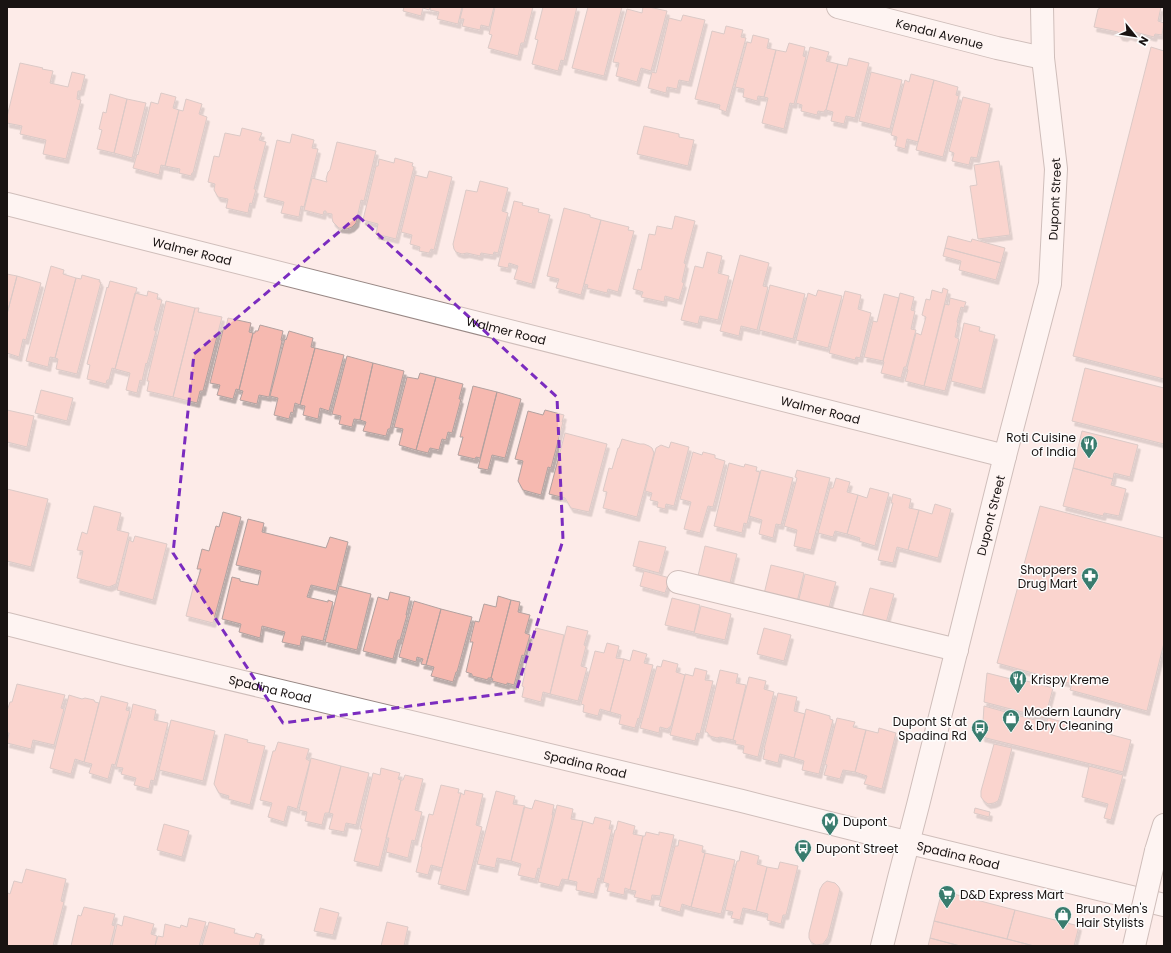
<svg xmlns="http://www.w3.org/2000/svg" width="1171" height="953" viewBox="0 0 1171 953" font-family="Poppins,sans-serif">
  <defs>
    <filter id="shadow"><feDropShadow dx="2.5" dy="4.5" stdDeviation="0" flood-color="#0004"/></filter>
  </defs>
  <rect width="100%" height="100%" fill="#fdebe8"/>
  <path fill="#f6b9b0" stroke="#b2a19f" filter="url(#shadow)" d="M404,7H430L429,10L423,8L421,16L403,11Z
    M431,7H462L458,24L437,19L439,12L430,10Z
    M463,7H494L489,27L481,25L480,30L462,26L464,19H460Z
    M495,7H533L524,43H521L518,56L488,48L492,35L489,34Z
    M543,7H577L564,61L561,60L558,71L532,64L538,40L535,39Z
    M588,7H622L604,76L572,68Z
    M643,7H649L667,11L651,71L641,68L637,82L616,76L619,63L613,62L627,9L642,13Z
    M1100,7H1161L1158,21L1164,23L1162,35L1155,34L1154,37L1135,32L1134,37L1128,35L1125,37L1120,36L1118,32L1094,27L1098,9H1099Z
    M683,15L705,20L689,82L679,80L677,89L667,87L666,93L648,88L652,72L656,73L669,18L681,21Z
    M726,26L743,30L741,37L746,38L726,112L719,109L720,105L695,99L712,31L724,34Z
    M753,35L769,39L767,48L776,50L764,97L758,96L757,101L743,97L744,89L735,87L747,42L751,43Z
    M789,43L805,47L803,56L806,57L794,104L790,103L784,129L762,123L768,98L764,97L776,50L786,52Z
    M810,47L829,52L826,61L838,64L826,110H825L824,112L818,111L817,115L801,111L802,105L796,103Z
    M1151,47L1164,51V379L1073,356Z
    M849,58L869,63L855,118L846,116L844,124L831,121L833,112L826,110L838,64L847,66Z
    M20,63L43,68L42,69L53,71L50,83L68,87L72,72L85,75L81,91H78L77,99L81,100L66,159L43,154L46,140L20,134L22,126L7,123V117Z
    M871,72L902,80L890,129L859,121Z
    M911,74L934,80L918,142L907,139L905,149L895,146L897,137L891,135L905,80L909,82Z
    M934,80L958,87L956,95L959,96L943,157L916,150Z
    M161,93L176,97L173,108L179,110L165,166L161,165L159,175L133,168L137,154L138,155L151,102L158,104Z
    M110,94L127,99L114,153L97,149L102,130L99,129L103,112L106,113Z
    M963,97L990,104L977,158L971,157L969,165L952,161L954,153L949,151Z
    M127,99L146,103L132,158L114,153Z
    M186,99L202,104L199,114L207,117L193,173H192L191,176L179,173L180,169L165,166L179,110L183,111Z
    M644,126L679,134V137L694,140L688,166L637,154Z
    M242,128L262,133L259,140L266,142L254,189H256L252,204L250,203L248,213L226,208L228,199L218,197L214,190L215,184L208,182L214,156L219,157L225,133L240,136Z
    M292,134L314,140L312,148L318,149L304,207L301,206L299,217L281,213L284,202L264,197L277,140L290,143Z
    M337,142L376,151L364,201L361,200L356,223L352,227L347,229L339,228L333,222L332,218V214L326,213V211H324L323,215L304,210L312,178L327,182L326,179L328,172L330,170Z
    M395,158L413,163L412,166L414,167L396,239L376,234L378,224L363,220L376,166H378L379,159L394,163Z
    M999,161L1010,235L978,239L970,186L977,185L974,165Z
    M429,171L452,177L434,250L431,249L429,253L419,251L420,247L410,244L412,235L401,232L415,175L427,178Z
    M480,181L508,188L502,211L508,213L498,253L494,252L493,255L481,253L480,256L467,253L462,254L456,252L454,249L453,244L466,190L477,192Z
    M514,201L523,203L522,205L539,209L538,212L550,215L532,284L514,279L518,266L509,263L508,268L498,266Z
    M564,208L590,215V217L601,220L581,295L556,288L559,279L547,276Z
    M675,216L695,221L684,263L686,264L682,282L684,283L679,300L665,296L664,302L641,297L643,292L633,289L638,269L641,270L649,234L655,235L657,226L672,229Z
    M601,220L629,227L628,230L634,231L618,292L608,289L607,293L587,288L588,285L584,284Z
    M948,236L971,242L972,239L1005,248L1001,263L945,248Z
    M945,248L1001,263L996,280L959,270L961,261L943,256Z
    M707,252L722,256L718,273L729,276L718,320L700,316L698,324L681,320L695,266L703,268Z
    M740,255L769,263L763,286L768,287L757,330L741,326L739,336L720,331Z
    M51,266L64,270L63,274L76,278L55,358L50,357L48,367L26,361Z
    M7,274L17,276L7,314Z
    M82,275L100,280L99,282H101L77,374L56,369L58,359L55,358L76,278L81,279Z
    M17,276L41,283L26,340L23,339L19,357L7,353V314Z
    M110,281L137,288L115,369L112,368L109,380H107L106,384L87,379L90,365L87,364L107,287L108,288Z
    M770,285L805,294L793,339L759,330Z
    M943,288L948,290L924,386L905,381L908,370L907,369L916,333L921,335L926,317L922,315L926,299L930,300L932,290L942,293Z
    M818,290L842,296L828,348L796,340L808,293L816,296Z
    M148,291L158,294L157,299L162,300L154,330L156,331L147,364L146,363L142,381L140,380L137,393L126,390L130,373L115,369L135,293L147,296Z
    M845,291L861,295L858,309L871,313L860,358L856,357L855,360L829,353Z
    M900,293L914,297L911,310L915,311L911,329L916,330L906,367H904L901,378L881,373L884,362L883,361Z
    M884,294L899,298L883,361L864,357L873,321L877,322Z
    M950,298L966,302L964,308L961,307L957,322L958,323L955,337L959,339L945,391L924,386L945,304L949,305Z
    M166,301L195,308L173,397L147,391L149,381H147Z
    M195,308H199L198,312L222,317L203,391H200L197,403L173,397Z
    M228,318L251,323L249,332L253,333L239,390L236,389L233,399L217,395L220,385L210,383L224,326L226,327Z
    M964,323L980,327L979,331L995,335L982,389L951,381Z
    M260,325L283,331L281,340L282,341L269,397L259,395L257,404L240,400L243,391L239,390L253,333H255V331H258Z
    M289,331L313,338L311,347L315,348L300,405L295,403L293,413L291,412L289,419L274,415L278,398L270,396L285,339L286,340Z
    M315,348L344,355L329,411L320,408L318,419L303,415L305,406L300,405Z
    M347,356L373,363L360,420L354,419L352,427L339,424L341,416L332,414Z
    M373,363L404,371L390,429H388L386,436L363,431L366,422L360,420Z
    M1085,368L1164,388V444L1072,421Z
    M420,373L436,377L416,450L399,445L403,429L394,427L407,377L418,379Z
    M436,377L463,384L459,399H461L452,433L448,432L446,440L442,439L439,450L430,448L428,453L416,450Z
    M473,386L497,392L480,458L476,457L475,459L458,455L463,437H460Z
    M41,390L73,398L67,421L35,413Z
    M497,392L521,399L505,458L492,455L488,470L478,468Z
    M7,410L34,416L27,447L7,442Z
    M545,410L564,415L562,422H563L551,468L548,467L541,495L523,490L518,481L523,461L515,459L528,411L543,415Z
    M1082,431L1138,445L1130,477L1114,473L1113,479L1073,468Z
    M565,433L607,444L589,512L571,508L565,498L549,494Z
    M622,439L640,444H644L649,446L652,448L654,453L637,517L603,508L607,492L603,491L609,468L612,469L618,448H619Z
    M671,442L689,447L674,506L666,504L665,509L657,507L658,502L650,500L652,493L645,491L656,448L661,445L669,448Z
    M693,452L702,455L703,452L715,455V458L725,461L713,507L708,506L700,533L684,529L691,502L680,499Z
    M729,463L744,467L745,464L757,467L756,471L760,472L747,524L744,523L742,533L714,526Z
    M1073,468L1113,479L1111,485L1126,489L1119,516L1104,513L1103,516L1063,506Z
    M761,470L793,478L781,525L776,524L773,538L759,534L762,520L749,516Z
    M797,470L830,478L811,550L794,546L797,530L784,526L797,478L795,477Z
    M836,478L850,482L847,492L858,495L847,534L835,531L833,537L818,533L830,488H833Z
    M870,488L889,493L875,546L859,541L860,538L847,534L858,495L867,498Z
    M7,489L48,499L31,567L7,561Z
    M893,494L911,499L909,508L919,510L908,550L897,547L893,563L878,560L893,503H891Z
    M935,504L951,509L938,558L908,550L919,510L932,514Z
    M94,506L121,513L117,530L129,533L116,584L109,587L77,578L83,551L77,550L82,532L87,534Z
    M1040,506L1164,538V643L1147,711L1070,690L1072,684L997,663Z
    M223,512L241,517L213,623L186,616L194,584L196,585L201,569H197L202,549L209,551L216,526L219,527Z
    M248,519L264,523L262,532L326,548L330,537L348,542L336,591L311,585L307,597L328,602V600L333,602L323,641L302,636L300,646L282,642L285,632L262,626L260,638L239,632L241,624L222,619L232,577L240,579V581L258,585L261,571L236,565Z
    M135,536L167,544L153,600L117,590L129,540L133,542Z
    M639,541L666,547L659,573L633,566Z
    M705,546L737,554L730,583L698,576Z
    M771,565L804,573L797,602L764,594Z
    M644,571L670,578L665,593L640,586Z
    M805,574L836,582L828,611L798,603Z
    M339,586L371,594L357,650L325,642Z
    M870,588L894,594L886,623L862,617Z
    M390,592L410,597L406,615H407L400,640H398L393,659L363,651L378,597L388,600Z
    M498,596L511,600L491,678H488V680L472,676V674L466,672L473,642H470L475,621L479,622L484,604L496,607Z
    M672,598L700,605L694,632L665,625Z
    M511,600L520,602L518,612L530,615L525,633L530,635L524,656L522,655L514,685L507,683V685L492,681L493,679L491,678Z
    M414,601L441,609L426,665L421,664L423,659L417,657L416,662L399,657Z
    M701,606L731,614L725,640L694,633Z
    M441,609L472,617L457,672H456L453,682L431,676L434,667L426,665Z
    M567,626L588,631L584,645L586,646L581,666L587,668L578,701L550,694Z
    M536,628L564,635L550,694L543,692L541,702L522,697L524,687L522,686L525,673H524Z
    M764,628L791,635L784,661L757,654Z
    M607,643L619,646L616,658L624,659L610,712L600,709L598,716L583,712L584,705L581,704L595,651L604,653Z
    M633,650L647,654L644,663L653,665L639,719L638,718L635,728L619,724L621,715L610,712L624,659L630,661Z
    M663,660L678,664L676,672L685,675L671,726L667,729L660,727L659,733L640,728L657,666L661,667Z
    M695,668L707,671L705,680L713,681L700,734L697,733L695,741L670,735L685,675V674L693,676Z
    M720,670L738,674L736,683L746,685L733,740L720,737L717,738L710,736L707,732H705Z
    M987,673L1011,679V677L1053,688L1045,718L984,702Z
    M749,677L766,681L764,689L774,692L758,757L743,753L744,746L735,744L736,741L733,740Z
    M17,684L65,695L61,708L64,709L54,745L33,740L31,749L7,743L9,733H7V711L10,702H12Z
    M778,693L797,697L794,711L805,714L794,758L780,754L778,763L763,759L765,750L764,749Z
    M69,695L82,699L85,698L94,700L95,702L99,703L84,762L75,759L71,774L50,768Z
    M101,696L128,703L126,710L130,711L115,765L112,764L108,779L89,773L92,764L84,762Z
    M133,704L156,710L154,720L168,723L154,781L151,780L149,789L134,785L136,778L121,774L123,768L116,767L129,718H130Z
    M984,706L1046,723L1048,718L1131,740L1123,772L982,737Z
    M806,709L830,716V719L833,720L819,774L802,770L804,761L794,758Z
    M837,718L855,722L853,727L866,730L855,772L843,770L840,779L824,775L827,765L825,764Z
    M171,720L215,731L203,781L159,770Z
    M879,728L896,733L882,789L864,784L867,776L855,772L866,730L878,733Z
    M225,734L248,740L247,742L265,746L250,805L228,799L229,796L219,793L214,784Z
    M278,742L309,749L306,759L310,761L297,809L288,806L284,822L268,817L272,803L260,800L273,751H275Z
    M994,744L1012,748L1000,795L998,801L994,803L988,804L984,801L981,797V791Z
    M311,758L341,766L329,813H325L322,825L305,821L307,812L299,810Z
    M341,766L369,773L356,825L346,823L344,832L329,829L333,814L329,813Z
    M1089,766L1123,775L1111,820L1104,818L1108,804L1082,797Z
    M381,768L400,773L398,779L401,780L379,867L354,861L362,829H360L373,773L380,775Z
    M405,775L423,779L415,810L422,812L415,841L412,840L408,858L386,852L389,838H386L401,780H403Z
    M441,785L459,789L458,793H461L442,868L431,865L428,875L416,872L422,847H421L429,814L433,815Z
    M465,790L483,794L476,825L482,827L466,891L438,884L461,793L464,795Z
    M496,791L515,796L513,804L525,806L511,861L497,858L495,868L477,864Z
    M535,800L554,805L552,815H553L540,869L538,868L535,879L518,875L521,864L511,861L524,807L532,809Z
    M557,805L573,809L571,819L583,821L568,880L562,879L559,887L538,882Z
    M975,808L990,812L989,817L974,813Z
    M595,817L611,821L609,829H612L600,879L598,878L594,894L576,890L577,882L568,880L583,821L593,824Z
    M618,821L635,826L633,834L643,836L630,890L625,888L624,895L607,891L609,884L603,882L615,830H616Z
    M164,824L189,831L182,857L157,850Z
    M646,832L659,835V832L674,835L660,896L652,895L651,901L634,897L636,891L630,890L643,836H645Z
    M679,840L703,846L702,852L705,853L691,907L682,904L680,912L659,906L675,846H678Z
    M741,851L759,856L757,864L767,867L756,911L743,908L740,920L731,918L733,912L725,910L737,861H739Z
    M705,853L735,860L721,914L691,907Z
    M780,862L798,866L786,915H783L781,924L767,920L768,914L756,911L767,867L778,869Z
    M26,869L66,879L61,901L64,902L53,946H7V896L8,893L10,894L14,881L22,883Z
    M827,881L835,883L838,886L840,889L828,937L823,944L816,945L811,942L809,938V933L820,889L823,884Z
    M942,891L1015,910L1007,939L934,921Z
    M84,907L115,914L112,925L115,926L110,946H71L78,915L81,916Z
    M320,908L339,913L333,935L314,931Z
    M1015,910L1079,926L1074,946H1034L1007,939Z
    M124,916L154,924L151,934L157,936L155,946H112L117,924L122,926Z
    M189,918L206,922L199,946H155L158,936L163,937L165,924L180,928L181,925L187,927Z
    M934,921L1007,939L1034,946H960L930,938Z
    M209,922L235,929L234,933L254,938L256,933L262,935L259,946H202Z
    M387,922L408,927L404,946H381Z
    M930,938L960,946H928Z"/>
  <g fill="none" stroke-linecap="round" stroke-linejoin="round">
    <defs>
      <g id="minor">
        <path id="s1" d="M838,7L997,48L1043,58"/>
        <path id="s2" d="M7,204L1005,456"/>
        <path d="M678,582L957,650"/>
        <path d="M1156,851L1164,825"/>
      </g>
      <g id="major">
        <path id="s3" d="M7,624L130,655L742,801L865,832L1164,905"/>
        <path id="s4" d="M882,946L899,878L918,805L1005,456L1050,284L1056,169L1043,58L1042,7"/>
      </g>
    </defs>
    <use href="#minor" stroke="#988885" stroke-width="24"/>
    <use href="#major" stroke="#988885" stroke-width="24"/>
    <use href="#minor" stroke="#fff" stroke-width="22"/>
    <use href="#major" stroke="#fff" stroke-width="22"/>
    <defs>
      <path id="minor-bridge" d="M1134,946L1156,851"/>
    </defs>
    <use href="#minor-bridge" stroke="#988885" stroke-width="24" stroke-linecap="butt"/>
    <use href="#minor-bridge" stroke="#fff" stroke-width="22"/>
  </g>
  <path d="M0 0H1171V953H0ZM358,216L557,397L563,540L516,692L283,723L173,553L194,354Z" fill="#fdebe8" fill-opacity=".55" fill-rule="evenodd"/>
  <path fill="none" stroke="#7b2cbf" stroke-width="3" stroke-dasharray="8 5" stroke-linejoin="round" d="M358,216L557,397L563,540L516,692L283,723L173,553L194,354Z"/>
  <defs>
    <symbol id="restaurant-pin" viewBox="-11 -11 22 30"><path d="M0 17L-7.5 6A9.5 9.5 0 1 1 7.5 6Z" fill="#397c6e" stroke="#fdfdfd"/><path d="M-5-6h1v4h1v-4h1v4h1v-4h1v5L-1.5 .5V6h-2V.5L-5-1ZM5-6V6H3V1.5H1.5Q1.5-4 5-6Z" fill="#fff"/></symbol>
    <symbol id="pharmacy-pin" viewBox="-11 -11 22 30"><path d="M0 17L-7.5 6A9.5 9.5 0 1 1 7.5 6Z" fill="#397c6e" stroke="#fdfdfd"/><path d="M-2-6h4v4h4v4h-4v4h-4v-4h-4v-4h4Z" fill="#fff"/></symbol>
    <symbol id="shop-pin" viewBox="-11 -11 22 30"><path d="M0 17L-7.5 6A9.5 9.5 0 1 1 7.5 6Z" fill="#397c6e" stroke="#fdfdfd"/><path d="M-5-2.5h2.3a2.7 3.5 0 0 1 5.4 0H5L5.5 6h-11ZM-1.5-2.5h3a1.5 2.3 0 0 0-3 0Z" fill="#fff"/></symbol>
    <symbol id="bus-pin" viewBox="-11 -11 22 30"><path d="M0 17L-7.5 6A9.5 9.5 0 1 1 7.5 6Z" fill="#397c6e" stroke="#fdfdfd"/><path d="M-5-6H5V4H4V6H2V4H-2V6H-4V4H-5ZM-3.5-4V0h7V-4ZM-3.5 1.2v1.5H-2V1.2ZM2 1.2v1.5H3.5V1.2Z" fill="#fff"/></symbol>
    <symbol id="metro-pin" viewBox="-11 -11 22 30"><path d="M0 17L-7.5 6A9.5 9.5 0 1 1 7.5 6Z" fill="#397c6e" stroke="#fdfdfd"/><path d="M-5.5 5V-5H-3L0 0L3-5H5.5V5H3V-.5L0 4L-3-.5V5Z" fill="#fff"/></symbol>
    <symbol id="supermarket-pin" viewBox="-11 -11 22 30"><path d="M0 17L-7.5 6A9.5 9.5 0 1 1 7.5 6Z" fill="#397c6e" stroke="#fdfdfd"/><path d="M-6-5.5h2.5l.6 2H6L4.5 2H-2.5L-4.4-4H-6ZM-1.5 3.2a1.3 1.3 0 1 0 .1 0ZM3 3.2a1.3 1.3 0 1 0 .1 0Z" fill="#fff"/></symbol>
  </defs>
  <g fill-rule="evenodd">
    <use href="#restaurant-pin" x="1079" y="434" width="20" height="27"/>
    <use href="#pharmacy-pin" x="1080" y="566" width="20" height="27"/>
    <use href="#restaurant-pin" x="1008" y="669" width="20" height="27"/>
    <use href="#shop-pin" x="1001" y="708" width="20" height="27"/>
    <use href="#bus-pin" x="970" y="718" width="20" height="27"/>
    <use href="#metro-pin" x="820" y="811" width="20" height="27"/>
    <use href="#bus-pin" x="793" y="838" width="20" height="27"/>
    <use href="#supermarket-pin" x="937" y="884" width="20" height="27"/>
    <use href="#shop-pin" x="1053" y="905" width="20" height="27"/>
  </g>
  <g text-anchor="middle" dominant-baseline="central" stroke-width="3" stroke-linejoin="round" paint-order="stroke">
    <g font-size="12" fill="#191312" stroke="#fdfdfd">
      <text stroke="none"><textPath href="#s1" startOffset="105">Kendal Avenue</textPath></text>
      <text stroke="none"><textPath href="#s4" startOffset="768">Dupont Street</textPath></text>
      <text stroke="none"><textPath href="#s2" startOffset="191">Walmer Road</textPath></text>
      <text stroke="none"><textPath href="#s2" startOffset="515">Walmer Road</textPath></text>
      <text stroke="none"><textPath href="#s2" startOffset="839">Walmer Road</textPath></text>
      <text stroke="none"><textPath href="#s4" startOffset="444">Dupont Street</textPath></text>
      <text stroke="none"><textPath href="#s3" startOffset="271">Spadina Road</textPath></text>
      <text stroke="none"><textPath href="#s3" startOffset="595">Spadina Road</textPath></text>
      <text stroke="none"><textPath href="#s3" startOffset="979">Spadina Road</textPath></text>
    </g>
    <g font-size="12" fill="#191312" stroke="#fdfdfd" text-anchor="start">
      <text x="1076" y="437" text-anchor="end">Roti Cuisine<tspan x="1076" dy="14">of India</tspan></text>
      <text x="1077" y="569" text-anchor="end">Shoppers<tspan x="1077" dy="14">Drug Mart</tspan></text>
      <text x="1031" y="679">Krispy Kreme</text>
      <text x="1024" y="711">Modern Laundry<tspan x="1024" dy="14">&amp; Dry Cleaning</tspan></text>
      <text x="967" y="721" text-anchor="end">Dupont St at<tspan x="967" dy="14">Spadina Rd</tspan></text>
      <text x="843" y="821">Dupont</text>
      <text x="816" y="848">Dupont Street</text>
      <text x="960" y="894">D&amp;D Express Mart</text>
      <text x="1076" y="908">Bruno Men's<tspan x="1076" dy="14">Hair Stylists</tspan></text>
    </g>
  </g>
  <rect width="1171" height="953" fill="none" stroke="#191312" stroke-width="16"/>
  <g transform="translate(1135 36) rotate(120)" stroke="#fdfdfd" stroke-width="3" paint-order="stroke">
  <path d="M0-3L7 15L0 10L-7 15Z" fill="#191312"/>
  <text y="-6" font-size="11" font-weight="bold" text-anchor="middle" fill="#191312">N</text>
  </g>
</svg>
